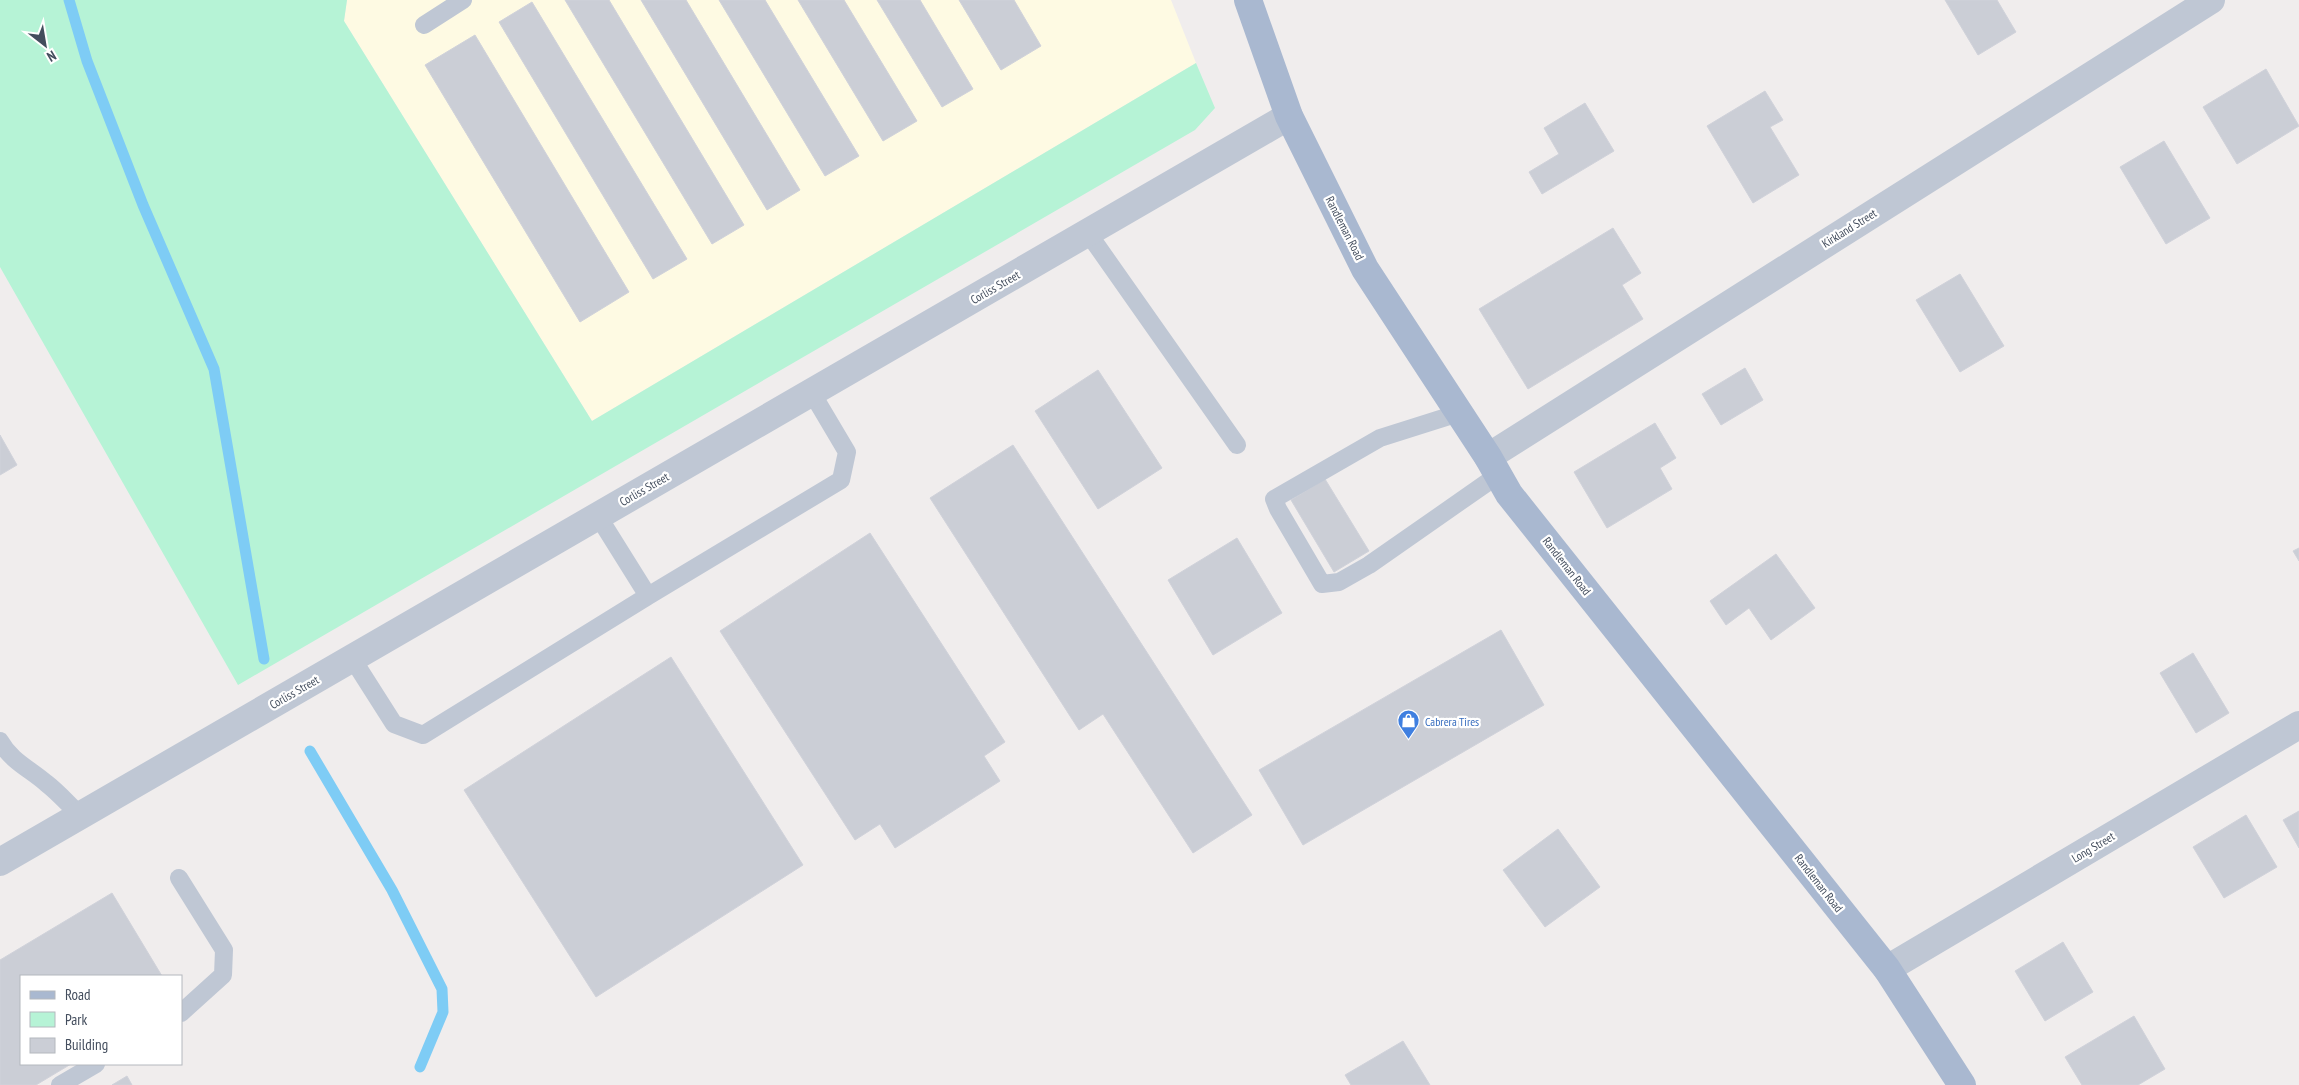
<svg xmlns="http://www.w3.org/2000/svg" width="2299" height="1085" viewBox="0 0 2299 1085" font-family="'PT Sans Narrow',sans-serif">
  <rect width="100%" height="100%" fill="#f0eded"/>
  <path fill="#fefae3" d="M347,0H1171L1196,63L592,421L344,21Z"/>
  <path fill="#b6f3d6" d="M0,0H347L344,21L592,421L1196,63L1215,108L1195,130L238,685L0,267Z"/>
  <g fill="none" stroke-linecap="round" stroke-linejoin="round">
    <path stroke="#7eccf5" stroke-width="11" d="M69,0L87,61L143,205L214,369L264,659
      M310,751L392,890L442,989L443,1012L420,1067"/>
  </g>
  <path fill="#cbced6" stroke="#d0d2da" d="M565,0H609L744,225L712,244Z
    M641,0H686L800,190L767,210Z
    M719,0H765L859,156L825,176Z
    M798,0H844L917,121L883,141Z
    M877,0H920L973,89L942,107Z
    M959,0H1014L1041,46L1001,70Z
    M1945,0H1997L2016,32L1978,55Z
    M532,2L687,259L653,279L499,22Z
    M475,35L629,292L580,322L425,65Z
    M2266,69L2299,126L2237,164L2203,107Z
    M1765,91L1783,120L1770,127L1799,175L1753,203L1707,126Z
    M1585,103L1614,151L1542,194L1529,172L1559,154L1544,128Z
    M2164,141L2210,218L2166,244L2120,167Z
    M1613,228L1641,273L1622,285L1643,319L1528,389L1479,309Z
    M1960,274L2004,346L1960,372L1916,300Z
    M1745,368L1763,400L1721,425L1702,394Z
    M1098,370L1162,468L1098,509L1035,411Z
    M1655,423L1676,458L1660,468L1672,489L1607,528L1574,472Z
    M0,435L17,465L0,475Z
    M1013,445L1252,815L1193,853L1103,714L1079,730L930,498Z
    M1325,479L1369,551L1334,572L1291,500Z
    M870,533L1005,742L984,756L1000,781L895,848L880,824L855,840L720,631Z
    M1237,538L1282,613L1213,655L1168,580Z
    M2299,548V561L2293,551Z
    M1776,554L1815,608L1771,640L1749,608L1726,625L1710,601Z
    M1501,630L1544,705L1303,845L1259,770Z
    M2193,653L2229,713L2196,733L2160,673Z
    M671,657L803,865L596,997L464,790Z
    M2299,811V848L2283,820Z
    M2246,815L2277,867L2224,898L2193,847Z
    M1558,829L1600,887L1545,927L1503,870Z
    M112,893L162,976H21V1064H71L36,1085H0V960Z
    M2063,942L2093,992L2045,1021L2015,971Z
    M2134,1016L2165,1069L2138,1085H2082L2065,1057Z
    M1403,1041L1430,1085H1351L1345,1075Z
    M127,1076L132,1085H112Z"/>
  <g fill="none" stroke-linecap="round" stroke-linejoin="round">
    <path stroke="#bfc7d4" stroke-width="18" d="M424,25L463,0
      M1088,233L1237,445
      M1459,413L1380,438L1274,499L1278,509L1322,584L1339,582L1369,565L1498,475
      M598,516L648,596L841,480L847,452L812,393
      M352,658L394,724L423,735L648,596
      M0,741C11,761 30,769 46,783C59,793 69,805 81,816
      M179,878L224,950L223,975L181,1013
      M60,1085L96,1064"/>
    <path stroke="#bfc7d4" stroke-width="28" d="M1488,457L2211,0
      M0,862L1289,116
      M1887,969L2299,725"/>
    <path stroke="#a9b8d0" stroke-width="28" d="M1248,0L1289,116L1365,269L1488,457L1509,494L1887,969L1962,1085"/>
  </g>
  <defs>
    <symbol id="shop-pin" viewBox="-11 -11 22 30"><path d="M0 17L-7.5 6A9.5 9.5 0 1 1 7.5 6Z" fill="#3f7fe0" stroke="#fff"/><path d="M-5-2.5h2.3a2.7 3.5 0 0 1 5.4 0H5L5.5 6h-11ZM-1.5-2.5h3a1.5 2.3 0 0 0-3 0Z" fill="#fff"/></symbol>
  </defs>
  <g fill-rule="evenodd">
    <use href="#shop-pin" x="1396" y="708" width="25" height="34"/>
  </g>
  <g text-anchor="middle" dominant-baseline="central" stroke-width="4.5" stroke-linejoin="round" paint-order="stroke">
    <g font-size="12" fill="#434d5d" stroke="#fff">
      <text transform="translate(1345 228) rotate(63)">Randleman Road</text>
      <text transform="translate(1849 228) rotate(-32)">Kirkland Street</text>
      <text transform="translate(995 287) rotate(-30)">Corliss Street</text>
      <text transform="translate(644 489) rotate(-30)">Corliss Street</text>
      <text transform="translate(1567 566) rotate(52)">Randleman Road</text>
      <text transform="translate(294 692) rotate(-30)">Corliss Street</text>
      <text transform="translate(2093 847) rotate(-31)">Long Street</text>
      <text transform="translate(1819 883) rotate(52)">Randleman Road</text>
    </g>
    <g font-size="12" fill="#366cbe" stroke="#fff" text-anchor="start">
      <text x="1425" y="721">Cabrera Tires</text>
    </g>
  </g>
  <rect x="20" y="975" width="162" height="90" fill="#ffffff" stroke="#b4b8be"/>
  <rect x="30" y="991" width="25" height="8" fill="#a9b8d0" stroke="#b4b8be"/>
  <text x="65" y="1000" font-size="15" fill="#434d5d">Road</text>
  <rect x="30" y="1012" width="25" height="15" fill="#b6f3d6" stroke="#b4b8be"/>
  <text x="65" y="1025" font-size="15" fill="#434d5d">Park</text>
  <rect x="30" y="1038" width="25" height="15" fill="#cbced6" stroke="#b4b8be"/>
  <text x="65" y="1050" font-size="15" fill="#434d5d">Building</text>
  <g transform="translate(45 45) rotate(149)" stroke="#ffffff" stroke-width="4" paint-order="stroke">
  <path d="M0-4L9 19L0 12L-9 19Z" fill="#434d5d"/>
  <text y="-8" font-size="14" font-weight="bold" text-anchor="middle" fill="#434d5d">N</text>
  </g>
</svg>
